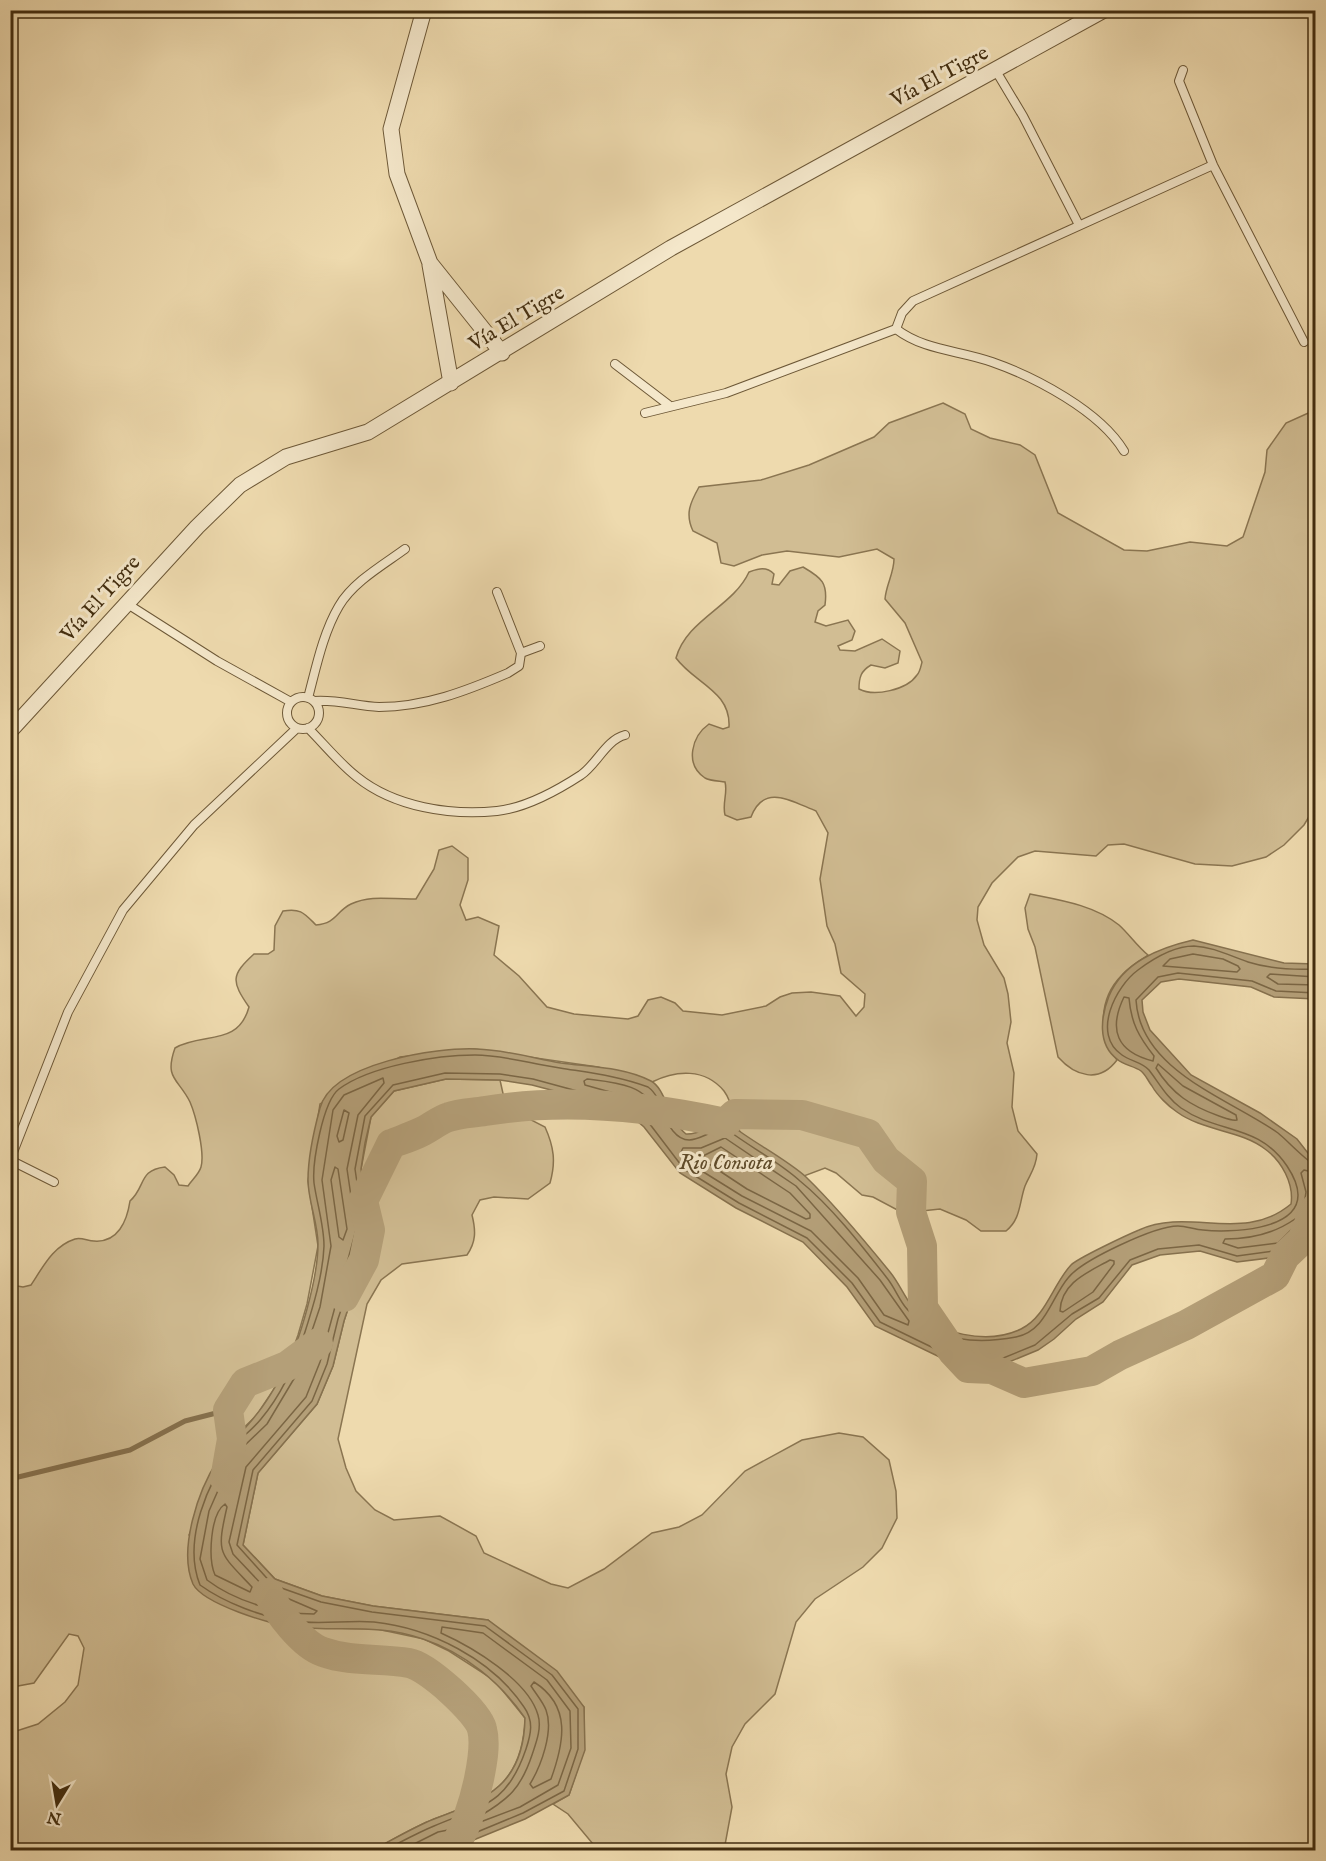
<svg xmlns="http://www.w3.org/2000/svg" width="1326" height="1861" viewBox="0 0 1326 1861" font-family="'IM FELL English',serif">
  <rect width="100%" height="100%" fill="#eedaae"/>
  <filter id="stains"><feTurbulence type="fractalNoise" baseFrequency=".00333" numOctaves="4"/><feColorMatrix values="0 0 0 0 .2 0 0 0 0 .09 0 0 0 0 .02 0 0 0 .5 -.17"/></filter>
  <radialGradient id="worn" r=".72"><stop offset=".6" stop-color="#630" stop-opacity="0"/><stop offset="1" stop-color="#630" stop-opacity=".3"/></radialGradient>
  <path fill="#d1bd93" stroke="#8a7551" stroke-width="1.5" d="M943,403L965,414L971,429L990,438L1020,445L1035,455L1058,513L1124,550L1147,551L1190,542L1227,546L1243,537L1265,472L1267,450L1286,423L1315,410L1316,564L1309,589L1313,615L1311,650L1316,688V805L1304,825L1284,845L1266,857L1232,866L1195,864L1124,844L1108,845L1096,856L1035,851L1018,857L992,883L978,907L977,920L984,945L1004,978L1008,994L1011,1022L1007,1043L1014,1073L1012,1107L1018,1131L1037,1154C1036,1168 1030,1174 1025,1186C1019,1203 1021,1219 1006,1231H981L966,1220L940,1209L903,1213L873,1197L862,1195L836,1173L825,1168L804,1176C789,1165 747,1145 739,1130C733,1118 733,1103 724,1091C705,1068 676,1070 652,1082L598,1067L474,1049L400,1057L320,1104L308,1181L318,1246L307,1304L298,1335L287,1366L272,1392L256,1416L232,1439L189,1535L330,1628L377,1629L424,1639L449,1651L494,1680L525,1718C523,1785 488,1799 434,1819C414,1827 394,1839 375,1849L365,1850H11L10,1733L38,1724L65,1702L78,1685L84,1648L78,1636L69,1634L34,1683L18,1686L11,1691V1285L23,1287L31,1285C43,1267 53,1246 75,1239C81,1237 88,1241 94,1241C118,1243 127,1221 130,1201C146,1187 138,1170 165,1167L174,1175L179,1185L188,1186C192,1180 199,1174 201,1167C205,1153 196,1116 190,1102C178,1078 164,1079 175,1048C203,1032 238,1047 249,1007C231,981 231,975 254,954H268L274,950L275,926L283,911C301,908 304,913 316,925C337,923 335,912 351,904C372,894 393,900 416,899L434,869L439,850L452,846L468,858V880L460,905L466,920L478,917L499,926L494,955L519,976L547,1007L574,1014L628,1019L638,1016L648,1000L661,997L675,1003L683,1011L722,1015L766,1006L780,997L792,993L811,992L840,996L856,1016L864,1007L865,994L841,973L835,944L827,926L820,879L828,833L816,811C791,801 764,783 751,817L737,820L725,815C722,803 728,793 725,782C719,781 710,781 705,778C684,764 692,736 709,724L723,729L729,727C731,691 694,683 676,658C687,619 733,607 749,572C758,569 766,566 774,574L772,584L779,585L790,571L803,567C822,578 828,583 825,605L818,611L815,622L826,626L848,620L855,631L852,640L838,646L840,650L855,651L882,639L900,651L898,663L885,668L871,665C861,671 859,677 859,689C874,697 907,690 917,675C920,672 921,666 922,662L905,623L885,599C886,585 894,573 894,559L877,549L839,557L787,551L762,555L734,566L721,563L717,543L693,531C685,514 690,503 699,487L761,480L809,465L874,437L889,423Z
    M1030,894C1060,900 1094,905 1119,925C1129,934 1137,946 1148,955C1140,961 1129,967 1122,975C1099,998 1097,1035 1117,1060C1099,1084 1075,1076 1058,1057L1035,947L1028,929L1025,908Z
    M446,1079L500,1080L506,1107L545,1127C554,1147 556,1162 550,1183L528,1199L494,1197L480,1200L472,1215C476,1231 476,1242 467,1255L402,1264L381,1280L367,1304L338,1439L346,1468L356,1491L375,1510L394,1520L440,1516L476,1536L484,1553L551,1584L568,1588L604,1569L652,1533L679,1527L702,1515L745,1471L802,1440L839,1433L863,1437L889,1460L896,1491L897,1518L882,1548L863,1567L815,1599L796,1622L775,1694L745,1724L732,1747L726,1774L732,1807L725,1845L721,1850H598L568,1814L553,1804L569,1795L584,1750V1707L488,1620L373,1606L322,1596L275,1579L243,1545L258,1473L317,1404L333,1366L344,1321L364,1260L370,1230L361,1169L371,1117L394,1091Z"/>
  <path fill="#b49f78" stroke="#86714e" stroke-width="1.5" d="M1193,940L1284,963L1315,964V999L1274,997L1251,987L1179,979L1161,982L1142,1000L1143,1012L1150,1030L1191,1075L1260,1113L1297,1139L1315,1162V1222L1302,1240L1285,1256L1237,1262L1200,1251L1160,1255L1132,1265L1103,1302L1076,1319L1054,1339L1038,1350L992,1369L968,1368L948,1361L875,1326L847,1287L803,1242L736,1208L680,1173L644,1127L623,1109L532,1085L500,1080L446,1079L394,1091L371,1117L365,1143L361,1169L370,1230L364,1260L344,1321L333,1366L317,1404L258,1473L243,1545L275,1579L322,1596L373,1606L488,1620L557,1671L584,1707L585,1750L569,1795L525,1819L449,1850H365L375,1849C394,1839 414,1827 434,1819C488,1799 524,1784 525,1718C501,1683 465,1653 423,1639C376,1623 340,1632 293,1627C272,1625 203,1604 193,1584C178,1550 198,1490 218,1460C229,1443 244,1431 256,1415C267,1402 276,1386 284,1371C300,1342 318,1277 318,1244C318,1223 308,1201 308,1180C308,1157 314,1130 320,1108C332,1063 437,1047 477,1049C506,1050 533,1058 561,1063C591,1067 624,1067 651,1081C666,1089 668,1119 686,1134C703,1135 715,1120 731,1125C754,1143 786,1159 806,1177C836,1206 864,1240 890,1272C899,1283 904,1296 912,1306C937,1335 988,1345 1021,1329C1046,1317 1053,1284 1071,1265C1078,1258 1127,1235 1139,1230C1190,1207 1243,1244 1291,1204C1294,1184 1282,1161 1265,1149C1240,1130 1203,1131 1177,1112C1168,1106 1157,1095 1152,1086C1148,1081 1146,1075 1141,1071C1134,1066 1123,1065 1117,1059C1097,1044 1101,1016 1109,996C1123,962 1159,948 1193,940Z"/>
  <g fill="none" stroke-linecap="round" stroke-linejoin="round">
    <path stroke="#7b6644" stroke-width="1.5" d="M1193,954L1223,959L1238,966L1240,969L1237,972L1163,966L1170,959Z
      M1316,977L1270,974L1267,977L1278,984L1316,985
      M1316,993L1276,991L1252,981L1178,973L1158,977L1136,1000C1140,1071 1230,1099 1278,1133C1287,1140 1310,1165 1316,1165
      M1124,997L1129,998C1131,1023 1139,1037 1154,1056L1153,1061C1117,1052 1108,1030 1124,997Z
      M1158,1064L1183,1086L1236,1115L1237,1120C1231,1121 1225,1118 1219,1116C1191,1106 1172,1094 1156,1068Z
      M383,1078L384,1083L358,1115L347,1169L356,1230L320,1362L306,1397L246,1467L229,1542L233,1554L266,1589L317,1611L314,1614C279,1614 236,1602 207,1580L200,1559L209,1511L227,1470L242,1448L267,1424L298,1372L320,1307L331,1246L322,1180L333,1110L344,1095Z
      M587,1079C610,1082 650,1084 653,1112L649,1113L628,1097L585,1085L584,1081Z
      M344,1110L349,1113L343,1140L339,1142L337,1136Z
      M725,1138L796,1186L880,1280L909,1321L908,1325L884,1315L858,1278L811,1231L742,1196L689,1163L681,1152L683,1148H701Z
      M721,1147L790,1193L810,1214V1218L806,1219L747,1189L703,1160V1156Z
      M335,1167L338,1169L347,1229L343,1240L339,1237L331,1180Z
      M1316,1173L1304,1170L1301,1173L1306,1192L1303,1212H1316
      M1295,1219L1298,1223L1278,1243L1238,1248L1223,1243L1225,1239C1250,1239 1275,1233 1295,1219Z
      M1110,1260L1114,1261V1264L1093,1292L1063,1312L1060,1311C1061,1282 1089,1272 1110,1260Z
      M225,1504L227,1507C216,1555 219,1552 252,1587L250,1592L215,1575C208,1559 210,1514 225,1504Z
      M442,1627L483,1633L547,1680L570,1711L571,1748L558,1785L520,1807L483,1821L479,1819L480,1816C509,1799 521,1788 532,1755C536,1743 542,1728 538,1715C528,1680 472,1647 441,1633Z
      M534,1682C572,1706 564,1743 551,1779L533,1788L530,1784C541,1766 554,1731 546,1710C543,1702 536,1694 531,1686Z
      M385,1850C401,1842 417,1833 434,1826C483,1805 507,1805 526,1749C531,1734 534,1721 524,1707C492,1659 430,1628 374,1622C347,1620 319,1625 292,1621C262,1617 225,1603 200,1585C182,1540 208,1482 235,1445C243,1436 253,1429 261,1419C281,1395 295,1365 304,1335C313,1307 323,1275 324,1246C324,1225 317,1204 314,1183C312,1163 323,1101 339,1089C370,1066 437,1055 475,1055C504,1055 531,1064 560,1068C591,1073 619,1076 648,1087C662,1097 662,1118 673,1131C692,1154 708,1125 729,1131C752,1148 779,1162 800,1181C831,1206 862,1246 887,1278C895,1288 899,1300 907,1309C935,1343 978,1344 1016,1337C1046,1331 1051,1298 1068,1278C1082,1260 1155,1226 1178,1226C1187,1226 1195,1230 1203,1230C1228,1233 1298,1231 1298,1195C1298,1184 1293,1175 1287,1166C1258,1123 1218,1134 1181,1108C1167,1098 1159,1083 1149,1070C1142,1062 1130,1061 1122,1055C1091,1034 1116,986 1138,970C1154,958 1174,946 1194,946C1214,947 1230,956 1248,962C1270,969 1293,970 1316,969
      M402,1850L438,1832L453,1829L455,1833L444,1840L441,1850
      M449,1850L453,1842L523,1813L564,1791L578,1749V1709L552,1675L485,1626L372,1612L321,1602L273,1585L237,1545L253,1470L312,1401L327,1364L338,1319L358,1259L364,1230L355,1169L365,1116L393,1085L445,1073L500,1074L533,1079L625,1104L649,1123L684,1169L739,1203L807,1238L852,1283L880,1322L950,1356L969,1362L991,1363L1035,1345L1072,1314L1099,1298L1130,1260L1158,1249L1199,1245L1237,1256L1282,1250L1298,1236L1309,1221L1316,1219"/>
    <path stroke="#86714e" stroke-width="5" d="M10,1479L130,1450L185,1421L228,1410"/>
    <path stroke="#b49f78" stroke-width="30" d="M344,1297L364,1260L370,1230L363,1201L391,1144C401,1140 411,1137 421,1132C430,1128 439,1120 449,1117C460,1113 473,1113 485,1111C564,1098 647,1106 725,1123L735,1114L802,1115L868,1134L886,1160L912,1181L911,1212L922,1246L923,1308L953,1352L968,1368L992,1369L1024,1383L1092,1371L1120,1355L1186,1325L1275,1276L1285,1256L1302,1240L1316,1208
      M225,1479L232,1439L228,1410L245,1383L287,1366L318,1343
      M268,1593C278,1612 302,1645 323,1652C351,1662 380,1658 409,1663C427,1666 478,1712 482,1729C486,1744 482,1764 479,1779C475,1798 464,1838 450,1850"/>
    <defs>
      <path id="service" d="M1183,70L1179,81L1213,165L1304,342
        M996,71L1023,116L1079,225
        M896,329L902,313L913,301L1213,165
        M896,329C925,351 959,350 992,362C1035,377 1100,411 1124,451
        M615,364L670,406
        M645,413L726,393L896,329
        M497,592L521,653
        M126,603L217,661L291,702
        M287 713a16 16 0 1 1 32 0a16 16 0 1 1-32 0Z
        M308,698C316,668 323,633 339,606C353,582 383,565 405,549
        M314,701C336,699 357,706 379,707C425,707 466,691 508,673L519,666L521,653L540,646
        M308,728C324,744 339,763 357,777C394,807 451,816 497,811C525,808 558,790 581,775C597,764 606,740 625,735
        M54,1182L10,1160L68,1012L123,910L194,825L297,728"/>
      <path id="minor" d="M424,10L391,129L397,174L430,263L502,353
        M430,265L451,383
        M10,731L197,527L240,485L286,457L368,432L671,248L1104,10"/>
    </defs>
    <use href="#service" stroke="#6d5837" stroke-width="10"/>
    <use href="#minor" stroke="#6d5837" stroke-width="17"/>
    <use href="#service" stroke="#f4e7ca" stroke-width="8"/>
    <use href="#minor" stroke="#f4e7ca" stroke-width="15"/>
  </g>
  <g text-anchor="middle" dominant-baseline="central" stroke-width="6" stroke-linejoin="round" paint-order="stroke">
    <g font-size="21" fill="#422d0f" stroke="#f4e7ca">
      <text transform="translate(940 77) rotate(-28)">Vía El Tigre</text>
      <text transform="translate(517 319) rotate(-31)">Vía El Tigre</text>
      <text transform="translate(101 599) rotate(-48)">Vía El Tigre</text>
    </g>
    <g font-size="22" font-style="italic" fill="#5e4a29" stroke="#f4e7ca">
      <text x="726" y="1163">Rio Consota</text>
    </g>
  </g>
  <rect width="1326" height="1861" fill="none" stroke="#eedaae" stroke-width="36"/>
  <rect x="12" y="12" width="1302" height="1837" fill="none" stroke="#422d0f" stroke-width="3"/>
  <rect x="18" y="18" width="1290" height="1825" fill="none" stroke="#422d0f" stroke-width="1.5"/>
  <g transform="translate(57 1804) rotate(191)" stroke="#f4e7ca" stroke-width="4.5" paint-order="stroke">
  <path d="M0-4.5L10 22L0 15L-10 22Z" fill="#422d0f"/>
  <text y="-9" font-size="16" font-weight="bold" text-anchor="middle" fill="#422d0f">N</text>
  </g>
  <rect width="100%" height="100%" filter="url(#stains)"/>
  <rect width="100%" height="100%" fill="url(#worn)"/>
</svg>
